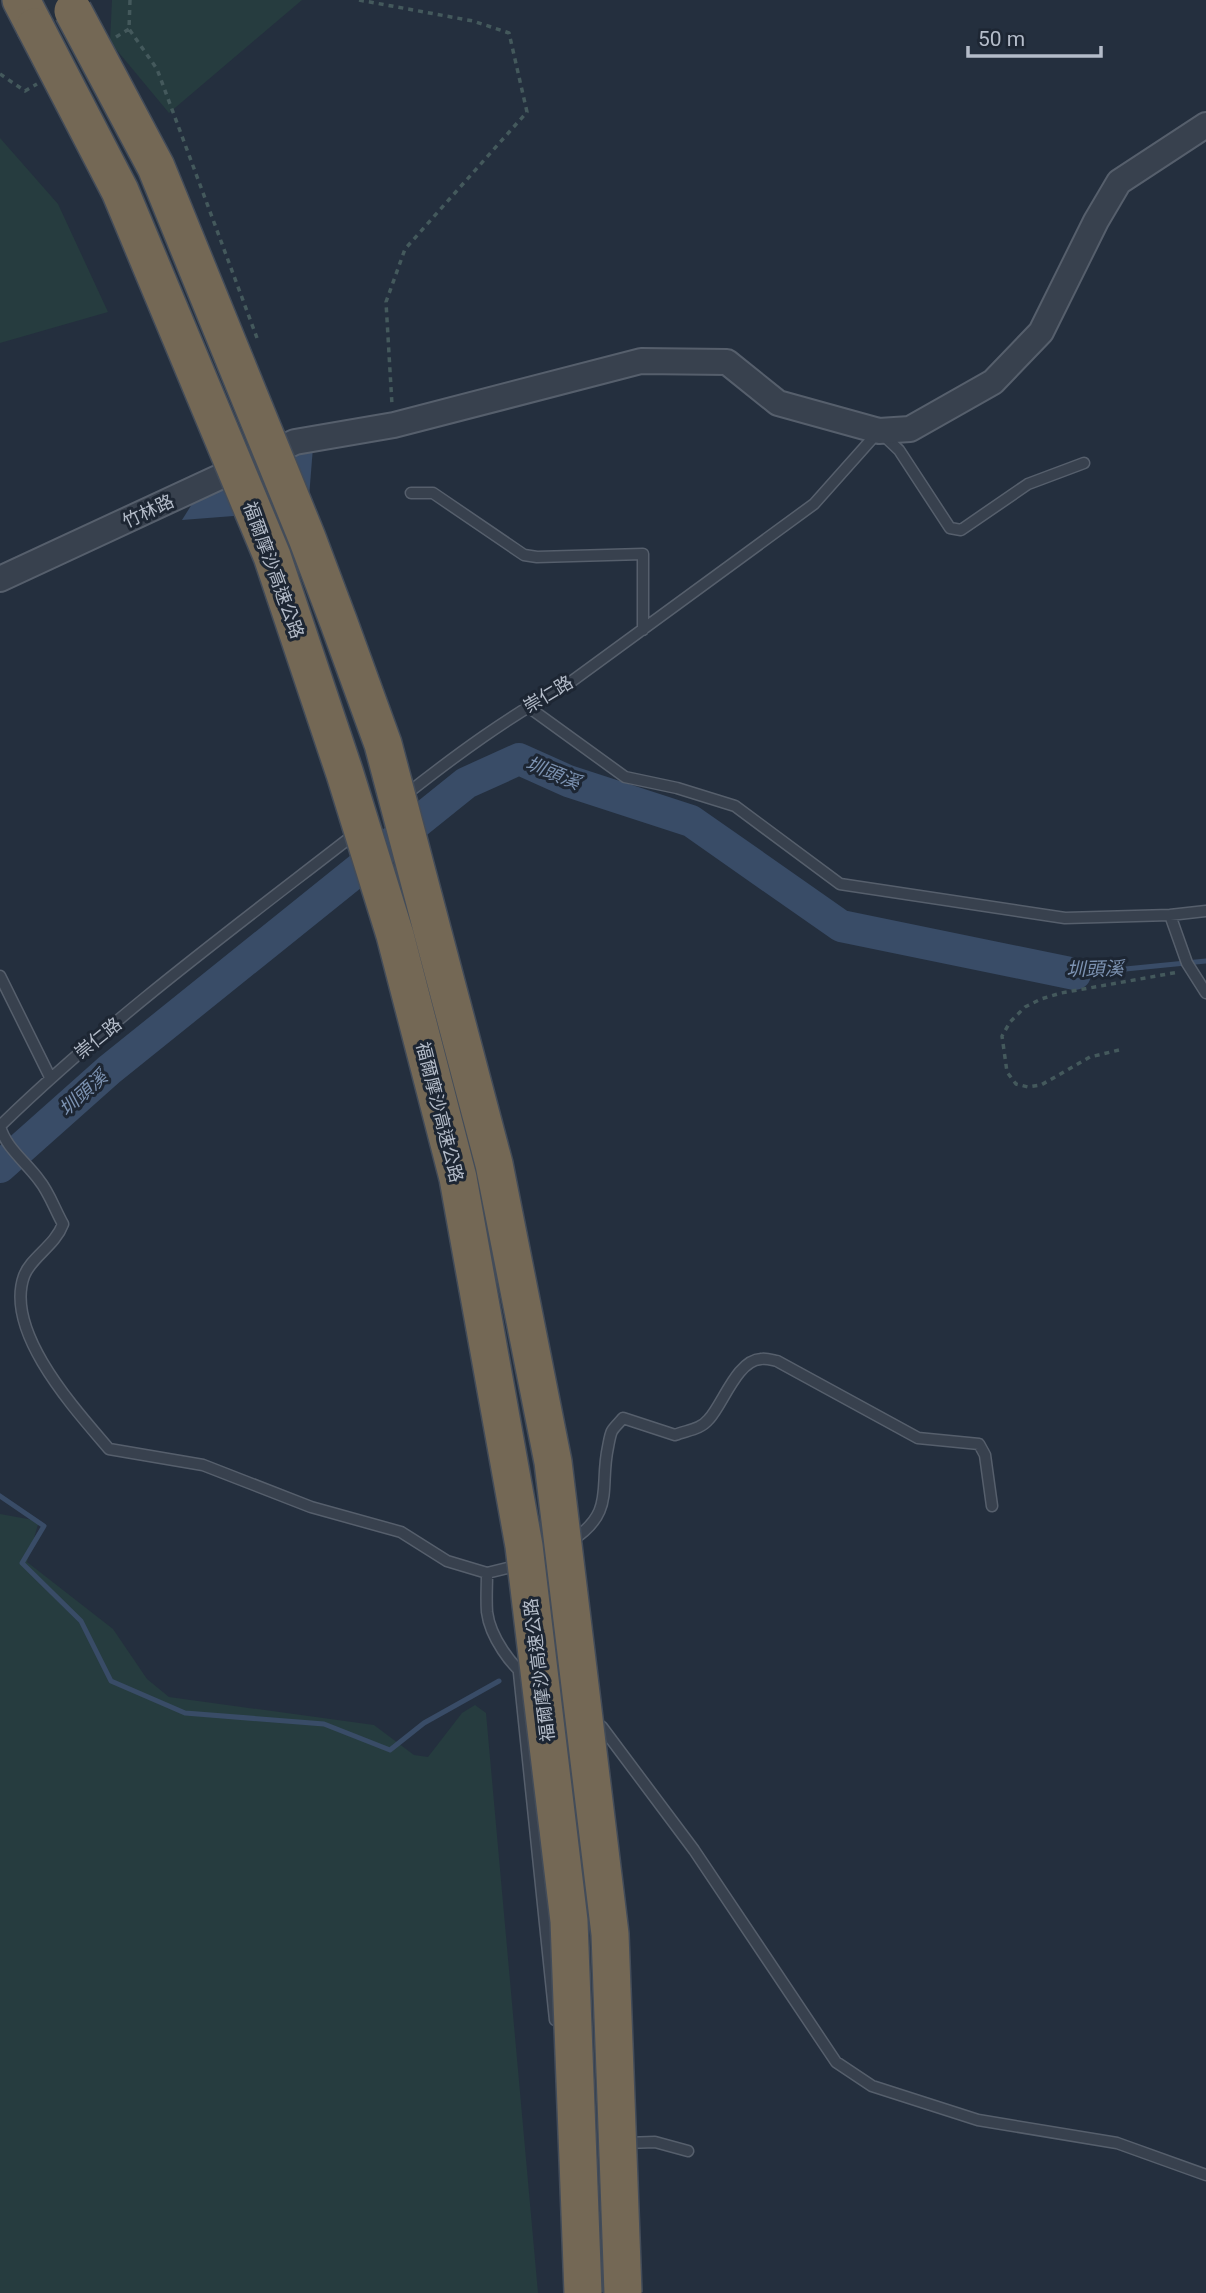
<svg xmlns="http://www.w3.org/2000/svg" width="1206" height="2293" viewBox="0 0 1206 2293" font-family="Roboto,'Noto Sans TC',sans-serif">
  <rect width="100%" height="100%" fill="#242f3e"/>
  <path fill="#263c3f" d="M112,0H302L169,113L110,42Z
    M0,138L58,204L108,312L0,343Z
    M0,1514L39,1521L27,1562L113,1629L147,1679L169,1697L374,1725L414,1755L428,1757L462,1713L475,1705L486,1713L538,2293H0Z"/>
  <path fill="#394c67" d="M313,447L308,510L182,520L192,504Z"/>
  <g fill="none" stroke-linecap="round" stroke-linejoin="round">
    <path stroke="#394c67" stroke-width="5" d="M1075,974L1206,961
      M0,1496L44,1526L22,1563L81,1621L111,1681L185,1713L324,1724L390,1750L424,1723L499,1681"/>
    <path stroke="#394c67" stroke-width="32" d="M0,1167L109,1070L466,783L519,759L568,781L691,821L841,926L1075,974"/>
    <defs>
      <path id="service" d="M411,493H433L524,555L537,557L643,554V630
        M527,706L625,777L677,788L735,806L840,884L1065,918L1170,915L1206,911
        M404,796C456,755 509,716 568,684L814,504L879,431L899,450L950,528L961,530L1028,484L1084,463
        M1170,915L1187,963L1206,993
        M0,976L50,1077
        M0,1126C5,1147 27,1163 39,1180C49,1192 55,1210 63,1224C55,1246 31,1257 24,1276C4,1332 75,1409 109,1449L203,1465L311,1507L401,1532L447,1561L487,1573L520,1565
        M0,1126C110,1019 235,927 356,833
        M571,1541C616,1512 599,1488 608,1447C609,1442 610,1435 612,1431C615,1426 620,1422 623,1418L675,1435C687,1430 700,1430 709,1419C723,1404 737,1360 761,1359C766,1358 772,1360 777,1361L918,1438L979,1444L985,1455L992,1506
        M487,1573C487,1586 486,1599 487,1612C490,1636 511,1667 531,1680
        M519,1673L555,2020
        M596,1723L602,1727L694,1850L836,2062L872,2086L978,2120L1117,2143L1206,2175
        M625,2143L655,2142L688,2151"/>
      <path id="tertiary" d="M0,579L295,442L394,425L641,361L727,362L778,403L879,431L910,429L993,382L1041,332L1096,221L1119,182L1206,125"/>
      <path id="motorway" d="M21,0L35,27"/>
    </defs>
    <use href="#service" stroke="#565f6c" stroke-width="13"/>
    <use href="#tertiary" stroke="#565f6c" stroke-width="28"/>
    <use href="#motorway" stroke="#434c59" stroke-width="40"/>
    <path stroke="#44595c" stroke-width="3.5" stroke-dasharray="5 5" stroke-linecap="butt" d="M130,0L129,29L157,69L257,338
      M359,0L473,21L509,33L527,112L405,249L386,302L392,405
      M116,37L129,29
      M0,74L25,91L37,84
      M1119,1050L1090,1057L1041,1085L1028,1087L1016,1084L1007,1072L1002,1036L1010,1022L1025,1007L1041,999L1061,993L1179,972"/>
    <use href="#service" stroke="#38414e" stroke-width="10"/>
    <use href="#tertiary" stroke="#38414e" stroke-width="24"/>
    <use href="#motorway" stroke="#746855" stroke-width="37"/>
    <defs>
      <path id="motorway-bridge" d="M73,11L156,167L307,538L339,623L383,744L494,1164L553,1462L610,1934L623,2293
        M35,27L120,191L272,556L345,774L395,935L458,1178L524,1546L569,1921L583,2293"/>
    </defs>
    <use href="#motorway-bridge" stroke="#434c59" stroke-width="40" stroke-linecap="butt"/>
    <use href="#motorway-bridge" stroke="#746855" stroke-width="37"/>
  </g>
  <g text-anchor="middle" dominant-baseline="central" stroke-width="6" stroke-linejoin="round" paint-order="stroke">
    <g font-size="18" fill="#b4bcc9" stroke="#1d2633">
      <text transform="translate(148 511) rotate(-25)">竹林路</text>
      <text transform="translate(274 570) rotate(70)">福爾摩沙高速公路</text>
      <text transform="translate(548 694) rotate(-31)">崇仁路</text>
      <text transform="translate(98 1038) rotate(-39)">崇仁路</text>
      <text transform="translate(440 1112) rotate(76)">福爾摩沙高速公路</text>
      <text transform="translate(539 1670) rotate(-97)">福爾摩沙高速公路</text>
    </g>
    <g font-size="19" font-style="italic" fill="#7c92b1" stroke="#1d2633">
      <text transform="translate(553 773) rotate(22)">圳頭溪</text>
      <text transform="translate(1095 969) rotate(-1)">圳頭溪</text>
      <text transform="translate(83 1093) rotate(-42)">圳頭溪</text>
    </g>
  </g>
  <path d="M968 46v10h133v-10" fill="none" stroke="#b4bcc9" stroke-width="3.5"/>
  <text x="978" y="46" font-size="21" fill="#b4bcc9" stroke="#1d2633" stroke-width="5" paint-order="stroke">50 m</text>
</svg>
